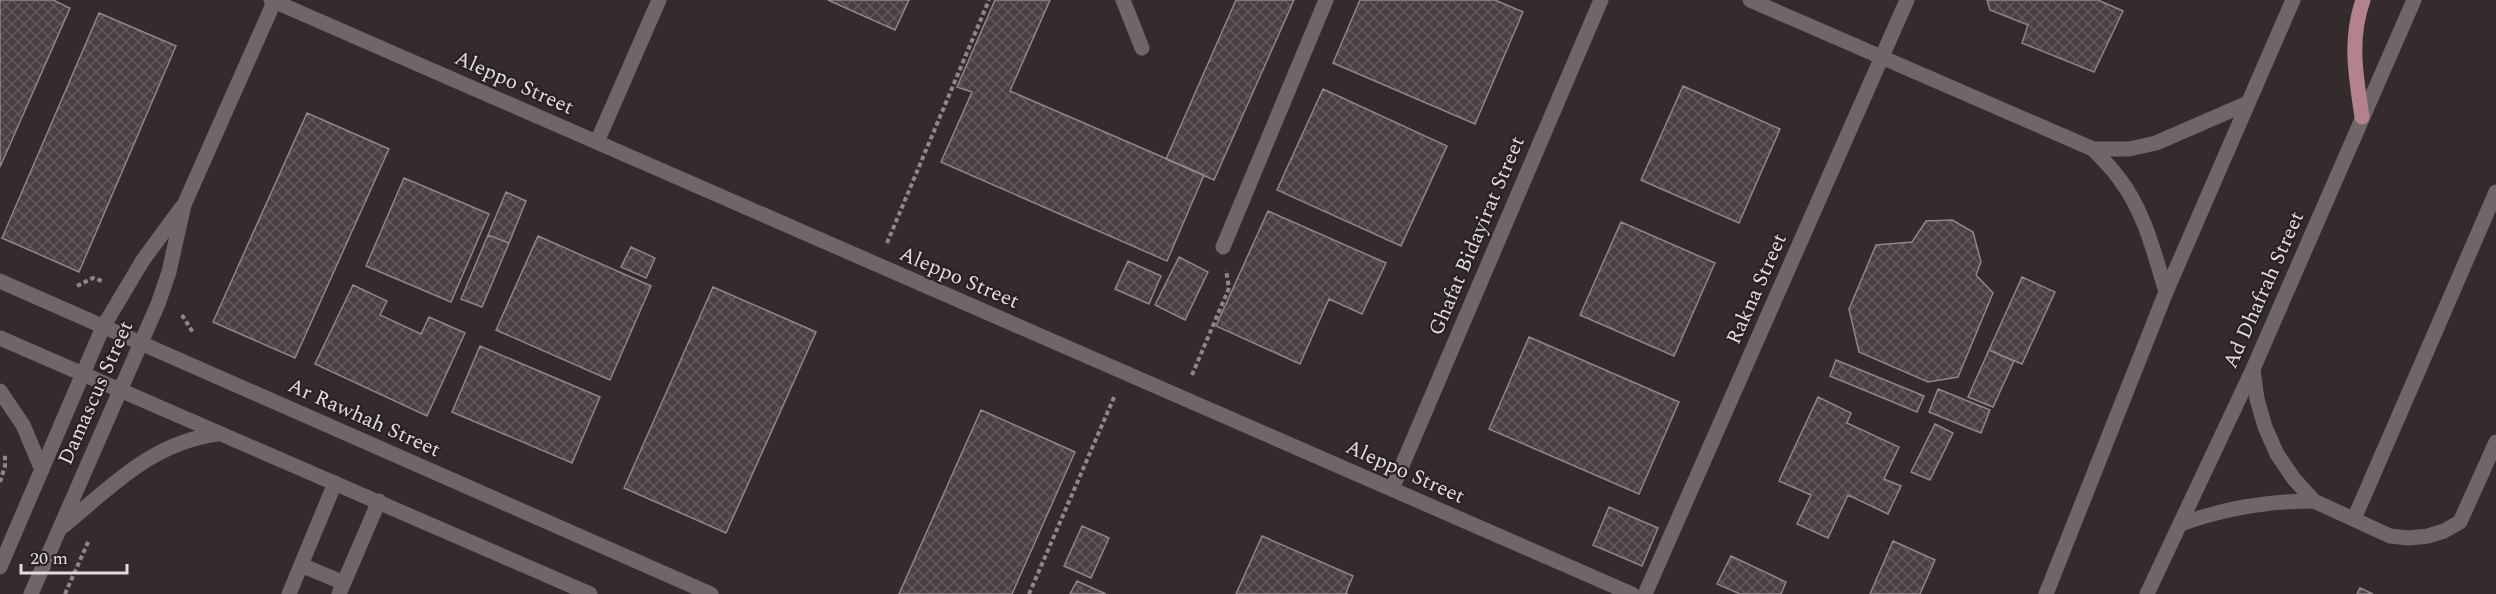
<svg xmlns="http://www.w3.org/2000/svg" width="2496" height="594" viewBox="0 0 2496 594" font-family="Spectral,serif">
  <defs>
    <pattern id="building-cross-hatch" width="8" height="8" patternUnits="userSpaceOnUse" patternTransform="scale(1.5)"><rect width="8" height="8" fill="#484041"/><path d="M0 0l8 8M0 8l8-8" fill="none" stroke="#625b5c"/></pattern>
  </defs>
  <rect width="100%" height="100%" fill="#332b2c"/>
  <path fill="url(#building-cross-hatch)" stroke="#8f8688" stroke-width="1.5" d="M0,0H53L70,8L0,167Z
    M828,0H909L895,30Z
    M995,0H1050L1010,91L1204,175L1167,261L941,162L972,92L957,87Z
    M1236,0H1294L1214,180L1166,159Z
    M1360,0H1495L1523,12L1475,124L1333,63Z
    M1987,0H2098L2123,11L2094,72L2022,43L2028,25L1990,10Z
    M99,13L176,46L79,272L2,238Z
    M1683,86L1780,129L1739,223L1641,180Z
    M1323,89L1447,146L1401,246L1277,190Z
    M307,113L389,149L295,358L213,322Z
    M404,178L489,214L451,302L366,266Z
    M506,192L526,201L509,243L488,235Z
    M1268,211L1386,263L1362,314L1329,299L1300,364L1216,326Z
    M1952,220L1973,232L1981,262L1976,275L1993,293L1958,377L1928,382L1859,352L1849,309L1876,245L1912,242L1926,221Z
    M1621,222L1715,263L1674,356L1580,315Z
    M488,235L509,243L482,307L461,299Z
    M538,236L651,286L610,380L496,330Z
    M631,247L655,258L646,278L621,267Z
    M1179,257L1208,272L1185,320L1155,305Z
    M1128,261L1161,276L1149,304L1115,289Z
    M2022,277L2055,292L2022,364L1989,350Z
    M353,285L387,301L380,315L421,334L429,317L465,333L427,416L315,364Z
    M713,287L816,332L726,533L624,488Z
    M1529,337L1679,402L1639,494L1489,429Z
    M480,346L600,397L572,463L452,412Z
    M1989,350L2014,361L1993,407L1968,397Z
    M1836,360L1924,396L1917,412L1830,376Z
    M1938,389L1990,410L1981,433L1929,412Z
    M1818,397L1851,413L1847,423L1899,447L1884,479L1901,486L1888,514L1848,495L1828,538L1797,524L1811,495L1779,481Z
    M981,410L1075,452L1012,594H899Z
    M1935,424L1953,433L1930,480L1911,472Z
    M1609,507L1658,528L1642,566L1593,545Z
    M1082,526L1109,538L1091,578L1064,566Z
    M1262,536L1353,576L1346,593L1348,594H1236Z
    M1893,541L1935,560L1920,594H1870Z
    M1731,556L1786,582L1781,594H1740L1717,584Z
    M1077,581L1106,594H1070Z
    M2360,588L2373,594H2357Z"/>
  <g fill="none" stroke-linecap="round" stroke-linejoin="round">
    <path stroke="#8e8889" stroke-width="4" stroke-dasharray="4.5 3" stroke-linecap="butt" d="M887,243L989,0
      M77,286L93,278L102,281
      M182,315L194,334
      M1192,375L1229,288L1226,270
      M0,482L5,466V454
      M65,594L89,540
      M1029,594L1115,395"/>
    <path stroke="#6f6667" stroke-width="15" d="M1123,0L1142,48
      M1223,247L1326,0
      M2253,369L2257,399L2265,427L2277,454L2294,479L2314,501L2390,536L2409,538L2428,536L2444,531L2460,522L2496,442
      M2354,519L2496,192
      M2181,524C2225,508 2267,501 2314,501
      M301,565L344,583
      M289,594L335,483
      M339,594L379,501"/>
    <path stroke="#6f6667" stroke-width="15" d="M271,0L1632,594
      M1750,0L2093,149C2101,158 2111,167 2118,177C2144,210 2154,252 2166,292
      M597,142L659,0
      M2093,149H2129L2156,143L2248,103
      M0,281L711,594
      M0,338L590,594
      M0,391L23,425L42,470
      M1392,489L1601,0
      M61,528C111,487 151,443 217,434
      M0,567L103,327L143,260L182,207
      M31,594L158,304L169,272L184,205L275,0
      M1645,594L1907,0"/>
    <path stroke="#6f6667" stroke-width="15" d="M2046,594L2166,292L2293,0
      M2147,594L2253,369L2414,0"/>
    <path stroke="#b3828a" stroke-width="15" d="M2362,117C2356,76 2349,40 2363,0"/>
  </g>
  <g text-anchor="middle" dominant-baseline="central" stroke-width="4.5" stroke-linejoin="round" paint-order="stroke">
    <g font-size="21" fill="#e1dcdd" stroke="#292223">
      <text transform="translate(514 83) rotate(24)">Aleppo Street</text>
      <text transform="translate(1477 236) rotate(-67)">Ghafat Bidayirat Street</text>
      <text transform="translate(959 278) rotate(23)">Aleppo Street</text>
      <text transform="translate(1757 289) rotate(-66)">Rakna Street</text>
      <text transform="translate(2264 290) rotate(-66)">Ad Dhafrah Street</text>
      <text transform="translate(96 393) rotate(-66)">Damascus Street</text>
      <text transform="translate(364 418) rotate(24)">Ar Rawhah Street</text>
      <text transform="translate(1405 472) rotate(24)">Aleppo Street</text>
    </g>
  </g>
  <path d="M21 564v9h106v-9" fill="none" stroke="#e1dcdd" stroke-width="3"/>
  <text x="30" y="564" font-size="18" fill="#e1dcdd" stroke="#292223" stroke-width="4.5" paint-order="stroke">20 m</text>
</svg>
